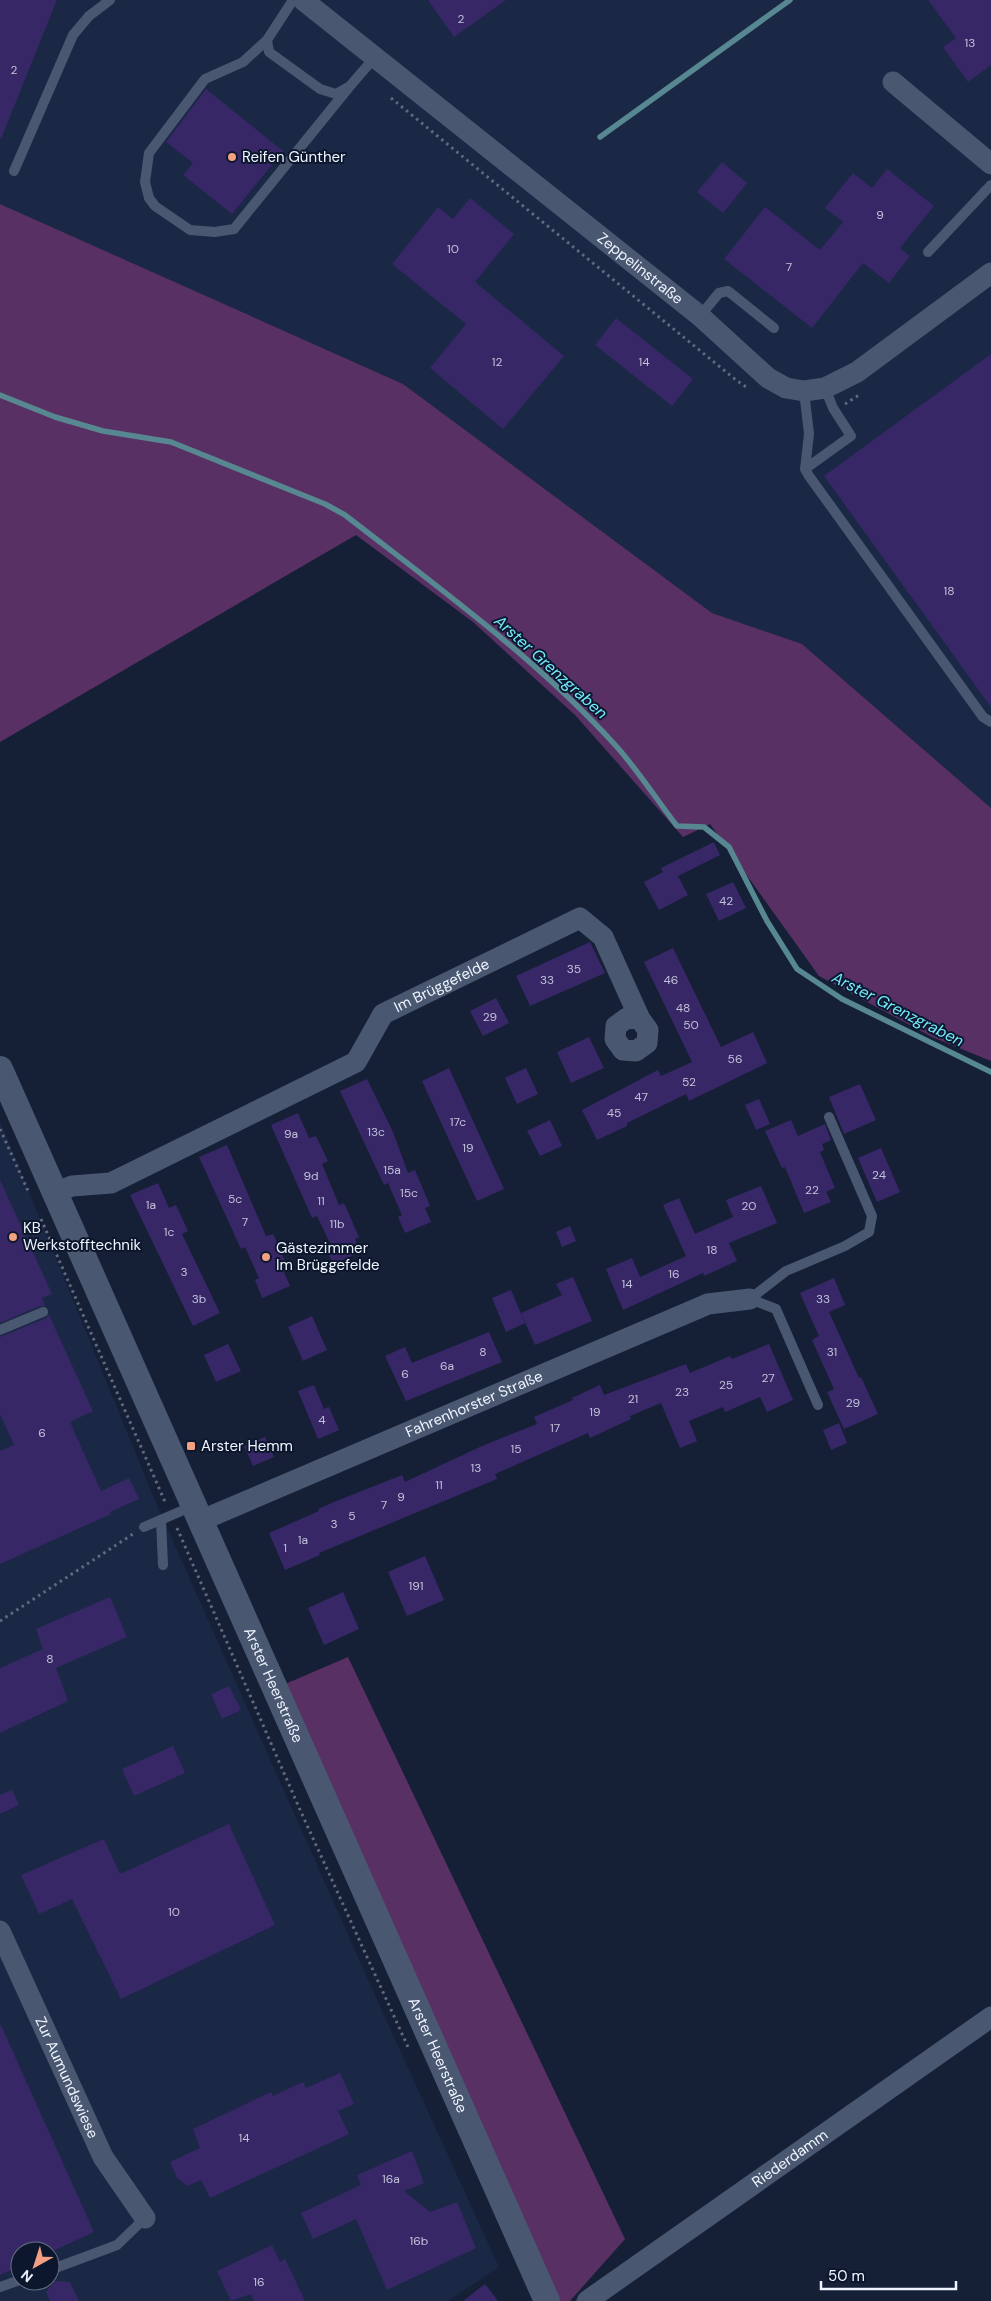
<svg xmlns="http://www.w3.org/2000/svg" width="991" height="2301" viewBox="0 0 991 2301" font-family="'DM Sans',sans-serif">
  <rect width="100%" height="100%" fill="#152037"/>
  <path fill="#1a2845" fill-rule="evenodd" d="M0,0H991V808L802,644L712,613L403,384L0,204Z
    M0,1121L153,1496L378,2002L499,2267L448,2301H0ZM20,2251H50V2281H20Z"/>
  <path fill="#583064" d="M0,204L403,384L712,613L802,644L991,808V1061L932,1037L819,976L710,824L683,837L575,715L473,622L356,535L0,742Z
    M348,1657L625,2239L570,2301H554L283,1685Z"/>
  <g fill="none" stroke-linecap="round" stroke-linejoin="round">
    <path stroke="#578790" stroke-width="5.5" d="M600,137L790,0
      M0,395L55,417L103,431L171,442L325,504L345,515C439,588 537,659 617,747C639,772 657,800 677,826L704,827L729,847L767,921L797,969L842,999L991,1072"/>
  </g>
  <path fill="#372767" d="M0,0H57L1,139L0,138Z
    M428,0H506L454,37Z
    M928,0H991V65L968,82L943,47L956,38Z
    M206,89L283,151L232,214L183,175L193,163L166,142Z
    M722,162L747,183L723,213L697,192Z
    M887,169L934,206L900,248L910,256L889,283L863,263L812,328L724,259L765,207L820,250L843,222L825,208L853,173L872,188Z
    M470,198L514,234L475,282L564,356L503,429L430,368L466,324L392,264L438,207L453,219Z
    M616,318L693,379L672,406L595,345Z
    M991,354V707L824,476Z
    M714,842L720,855L678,876L688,895L659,910L644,882L663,872L661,868Z
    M733,882L746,908L719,921L706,894Z
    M590,942L605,973L530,1006L516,976Z
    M673,948L721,1047L753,1032L767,1063L689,1101L686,1094L627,1123V1126L597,1140L582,1110L658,1070L661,1076L692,1062L644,962Z
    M496,998L509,1023L483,1036L470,1011Z
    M589,1037L604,1068L571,1083L557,1052Z
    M449,1068L504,1189L477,1201L422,1081Z
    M526,1068L538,1094L517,1104L505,1078Z
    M367,1079L393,1132L408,1173L415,1170L430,1206L425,1208L431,1222L405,1233L398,1217L402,1215L388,1183L384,1185L340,1091Z
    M860,1084L876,1120L844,1134L829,1097Z
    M759,1099L770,1124L756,1130L745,1105Z
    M298,1113L309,1138L316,1136L328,1161L322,1164L339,1205L344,1203L359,1237L355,1239L361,1252L333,1264L326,1248L331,1245L317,1216L312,1218L271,1125Z
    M550,1120L562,1146L540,1156L527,1131Z
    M791,1120L798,1136L825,1124L831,1140L822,1144L824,1150L820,1152L835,1188L826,1192L831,1202L804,1213L785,1167L782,1168L765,1131Z
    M227,1145L266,1236L273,1234L289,1270L284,1272L290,1286L262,1298L255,1280L259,1278L245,1247L241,1249L199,1157Z
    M881,1148L900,1192L877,1202L858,1158Z
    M0,1180L52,1294L42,1298L45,1306H40L0,1323Z
    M158,1183L169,1208L176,1205L188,1231L182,1234L220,1313L193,1326L130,1195Z
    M761,1186L777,1223L729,1243L737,1261L704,1276L703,1273L623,1310L606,1269L632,1258L640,1277L686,1256L663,1205L679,1198L695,1234L733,1217L726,1200Z
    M570,1226L576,1241L562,1247L556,1232Z
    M573,1277L592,1321L535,1345L521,1313L562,1295L556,1284Z
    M834,1278L845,1305L829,1312L859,1378L861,1377L878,1414L844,1429L827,1392L834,1389L812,1340L819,1336L800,1293Z
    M511,1290L525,1323L506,1332L492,1298Z
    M49,1315L93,1411L70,1422L101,1491L129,1478L139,1499L110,1512L111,1514L0,1564V1451L14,1445L0,1414V1337L46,1318Z
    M312,1316L327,1350L303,1361L288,1327Z
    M489,1332L502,1362L406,1401L385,1356L405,1347L412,1363Z
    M228,1344L241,1371L216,1382L204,1355Z
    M769,1344L793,1400L767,1412L760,1397L725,1412L723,1407L689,1421L697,1441L680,1448L661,1403L630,1416L631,1419L590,1438L588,1433L495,1474L497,1479L319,1553L320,1555L285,1570L269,1533L319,1511L318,1509L334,1502L402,1475L405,1482L482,1446L537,1424L534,1417L573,1400L572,1398L600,1385L604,1395L686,1364L690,1373L730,1356L732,1359Z
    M314,1385L324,1409L329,1407L339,1430L318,1439L298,1391Z
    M839,1423L847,1443L831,1450L823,1430Z
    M265,1437L274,1457L253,1466L244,1446Z
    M425,1556L444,1600L407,1616L388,1572Z
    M343,1592L359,1629L324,1645L308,1608Z
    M110,1597L127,1637L56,1668L68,1701L0,1733V1668L43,1649L36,1629Z
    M229,1686L241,1710L222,1719L211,1694Z
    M173,1746L185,1773L134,1796L122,1769Z
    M12,1790L19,1805L0,1814V1795Z
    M229,1824L275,1925L121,1999L72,1899L39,1914L21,1875L104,1839L120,1874Z
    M0,2023L94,2232L53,2251H20V2266L0,2275Z
    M340,2073L354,2104L338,2111L349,2134L210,2198L201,2180L188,2186L177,2178L170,2162L200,2148L193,2129L271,2092L273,2096L303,2082L306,2088Z
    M412,2151L424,2183L404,2191L430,2212L457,2202L476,2248L387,2290L356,2219L313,2239L301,2213L361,2185L357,2175Z
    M272,2245L280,2262L285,2259L305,2301H254L251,2294L231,2301L217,2271Z
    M55,2281L70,2282L79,2301H50L46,2292Z
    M485,2284L498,2301H463Z"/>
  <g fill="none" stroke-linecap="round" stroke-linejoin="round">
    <path stroke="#616a7d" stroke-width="3" stroke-dasharray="2.5 4" stroke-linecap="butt" d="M391,98L736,380L749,389
      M845,404L859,395
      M0,1129L29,1193
      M41,1219L166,1504
      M177,1528L301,1812L408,2047
      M0,1621L133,1534"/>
    <path stroke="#495771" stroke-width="10" d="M293,0L267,40L269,52L320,89L336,94L350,86L375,57
      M267,40L243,62L205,79L149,153L145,182L149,198L155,206L190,230L215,232L234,229L350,86
      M14,171L73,35L89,16L110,0
      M928,252L991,185
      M700,316L719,293L728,291L774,328
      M804,391L809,434L805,469L809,476L983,717L991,722
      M805,469L851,436L833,408L825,388
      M750,1299L786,1271L845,1246L869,1232L872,1216L829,1117
      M750,1299L776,1309L818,1405
      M0,1330L43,1312
      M161,1520L163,1565
      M144,1527L193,1506
      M50,2270L117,2245L145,2218
      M0,2287L20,2280"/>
    <g stroke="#495771" stroke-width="21">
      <path id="s1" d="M303,0L700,316L768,378L786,388L804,391L825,388L857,372L991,273"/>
      <path d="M893,82L991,164"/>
      <path id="s2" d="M54,1193L72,1186L111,1183L356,1062L383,1014L580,918L603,937L640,1019L627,1018L616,1026L615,1039L623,1050L636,1051L647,1043L648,1030L640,1019"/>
      <path id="s3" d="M200,1521L708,1304L750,1299"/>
      <path id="s4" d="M0,1931L103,2157L145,2218"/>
      <path id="s5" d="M587,2301L991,2017"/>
    </g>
    <path stroke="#495771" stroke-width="26" id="s6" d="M0,1069L547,2301"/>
  </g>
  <g fill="#f3a082" stroke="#0c172d" stroke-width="2">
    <circle cx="232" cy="157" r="5"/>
    <circle cx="13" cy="1237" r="5"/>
    <circle cx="266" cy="1257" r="5"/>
    <rect x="186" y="1441" width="10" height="10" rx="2.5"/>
  </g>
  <g text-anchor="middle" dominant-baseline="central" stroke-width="4" stroke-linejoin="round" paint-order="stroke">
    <g font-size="12" fill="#c1c1d8">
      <text x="461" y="19">2</text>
      <text x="970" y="43">13</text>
      <text x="14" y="70">2</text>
      <text x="880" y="215">9</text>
      <text x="453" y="249">10</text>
      <text x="789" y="267">7</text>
      <text x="497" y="362">12</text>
      <text x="644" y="362">14</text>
      <text x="949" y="591">18</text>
      <text x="726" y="901">42</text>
      <text x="574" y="969">35</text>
      <text x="547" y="980">33</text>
      <text x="671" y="980">46</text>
      <text x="683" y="1008">48</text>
      <text x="490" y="1017">29</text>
      <text x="691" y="1025">50</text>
      <text x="735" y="1059">56</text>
      <text x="689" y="1082">52</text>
      <text x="641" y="1097">47</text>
      <text x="614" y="1113">45</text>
      <text x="458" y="1122">17c</text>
      <text x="376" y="1132">13c</text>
      <text x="291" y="1134">9a</text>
      <text x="468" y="1148">19</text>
      <text x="392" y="1170">15a</text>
      <text x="879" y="1175">24</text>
      <text x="311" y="1176">9d</text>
      <text x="812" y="1190">22</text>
      <text x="409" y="1193">15c</text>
      <text x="235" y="1199">5c</text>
      <text x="321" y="1201">11</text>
      <text x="151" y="1205">1a</text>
      <text x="749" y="1206">20</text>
      <text x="245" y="1222">7</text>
      <text x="337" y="1224">11b</text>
      <text x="169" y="1232">1c</text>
      <text x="712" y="1250">18</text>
      <text x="184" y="1272">3</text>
      <text x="674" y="1274">16</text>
      <text x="627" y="1284">14</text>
      <text x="199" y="1299">3b</text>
      <text x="823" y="1299">33</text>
      <text x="483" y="1352">8</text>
      <text x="832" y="1352">31</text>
      <text x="447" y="1366">6a</text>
      <text x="405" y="1374">6</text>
      <text x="768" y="1378">27</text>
      <text x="726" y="1385">25</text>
      <text x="682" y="1392">23</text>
      <text x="633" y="1399">21</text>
      <text x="853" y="1403">29</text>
      <text x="595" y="1412">19</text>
      <text x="322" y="1420">4</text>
      <text x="555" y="1428">17</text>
      <text x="42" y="1433">6</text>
      <text x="516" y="1449">15</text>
      <text x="476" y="1468">13</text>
      <text x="439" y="1485">11</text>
      <text x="401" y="1497">9</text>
      <text x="384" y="1505">7</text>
      <text x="352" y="1516">5</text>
      <text x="334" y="1524">3</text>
      <text x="303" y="1540">1a</text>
      <text x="285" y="1548">1</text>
      <text x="416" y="1586">191</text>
      <text x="50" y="1659">8</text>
      <text x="174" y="1912">10</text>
      <text x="244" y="2138">14</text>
      <text x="391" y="2179">16a</text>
      <text x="419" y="2241">16b</text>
      <text x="259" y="2282">16</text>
    </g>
    <g font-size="15" fill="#eff4fe" stroke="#0c172d" text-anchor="start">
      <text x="242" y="157">Reifen Günther</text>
      <text x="23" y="1228">KB<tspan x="23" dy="17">Werkstofftechnik</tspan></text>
      <text x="276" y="1248">Gästezimmer<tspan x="276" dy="17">Im Brüggefelde</tspan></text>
      <text x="201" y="1446">Arster Hemm</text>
    </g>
    <g font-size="15" fill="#eff4fe" stroke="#0c172d">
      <text stroke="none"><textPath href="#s1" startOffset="431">Zeppelinstraße</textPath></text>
      <text stroke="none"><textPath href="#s2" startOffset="452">Im Brüggefelde</textPath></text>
      <text stroke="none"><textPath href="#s3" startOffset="298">Fahrenhorster Straße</textPath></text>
      <text stroke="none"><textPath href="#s6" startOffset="674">Arster Heerstraße</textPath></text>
      <text stroke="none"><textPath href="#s6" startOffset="1079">Arster Heerstraße</textPath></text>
      <text stroke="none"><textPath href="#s4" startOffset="161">Zur Aumundswiese</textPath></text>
      <text stroke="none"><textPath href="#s5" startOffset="248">Riederdamm</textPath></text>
    </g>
    <g font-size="16" font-style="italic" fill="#73ebfd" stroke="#0c172d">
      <text transform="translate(551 667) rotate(42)">Arster Grenzgraben</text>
      <text transform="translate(898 1009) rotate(27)">Arster Grenzgraben</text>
    </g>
  </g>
  <g transform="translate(35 2266) rotate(219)"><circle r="24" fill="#0c172d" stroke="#676f81"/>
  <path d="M0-4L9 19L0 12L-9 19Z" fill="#f3a082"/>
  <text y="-8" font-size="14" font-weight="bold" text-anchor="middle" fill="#eff4fe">N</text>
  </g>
  <path d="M821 2281v8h135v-8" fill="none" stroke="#eff4fe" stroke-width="2.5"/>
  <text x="828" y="2281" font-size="15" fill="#eff4fe" stroke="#0c172d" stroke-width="4" paint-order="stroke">50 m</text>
</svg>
